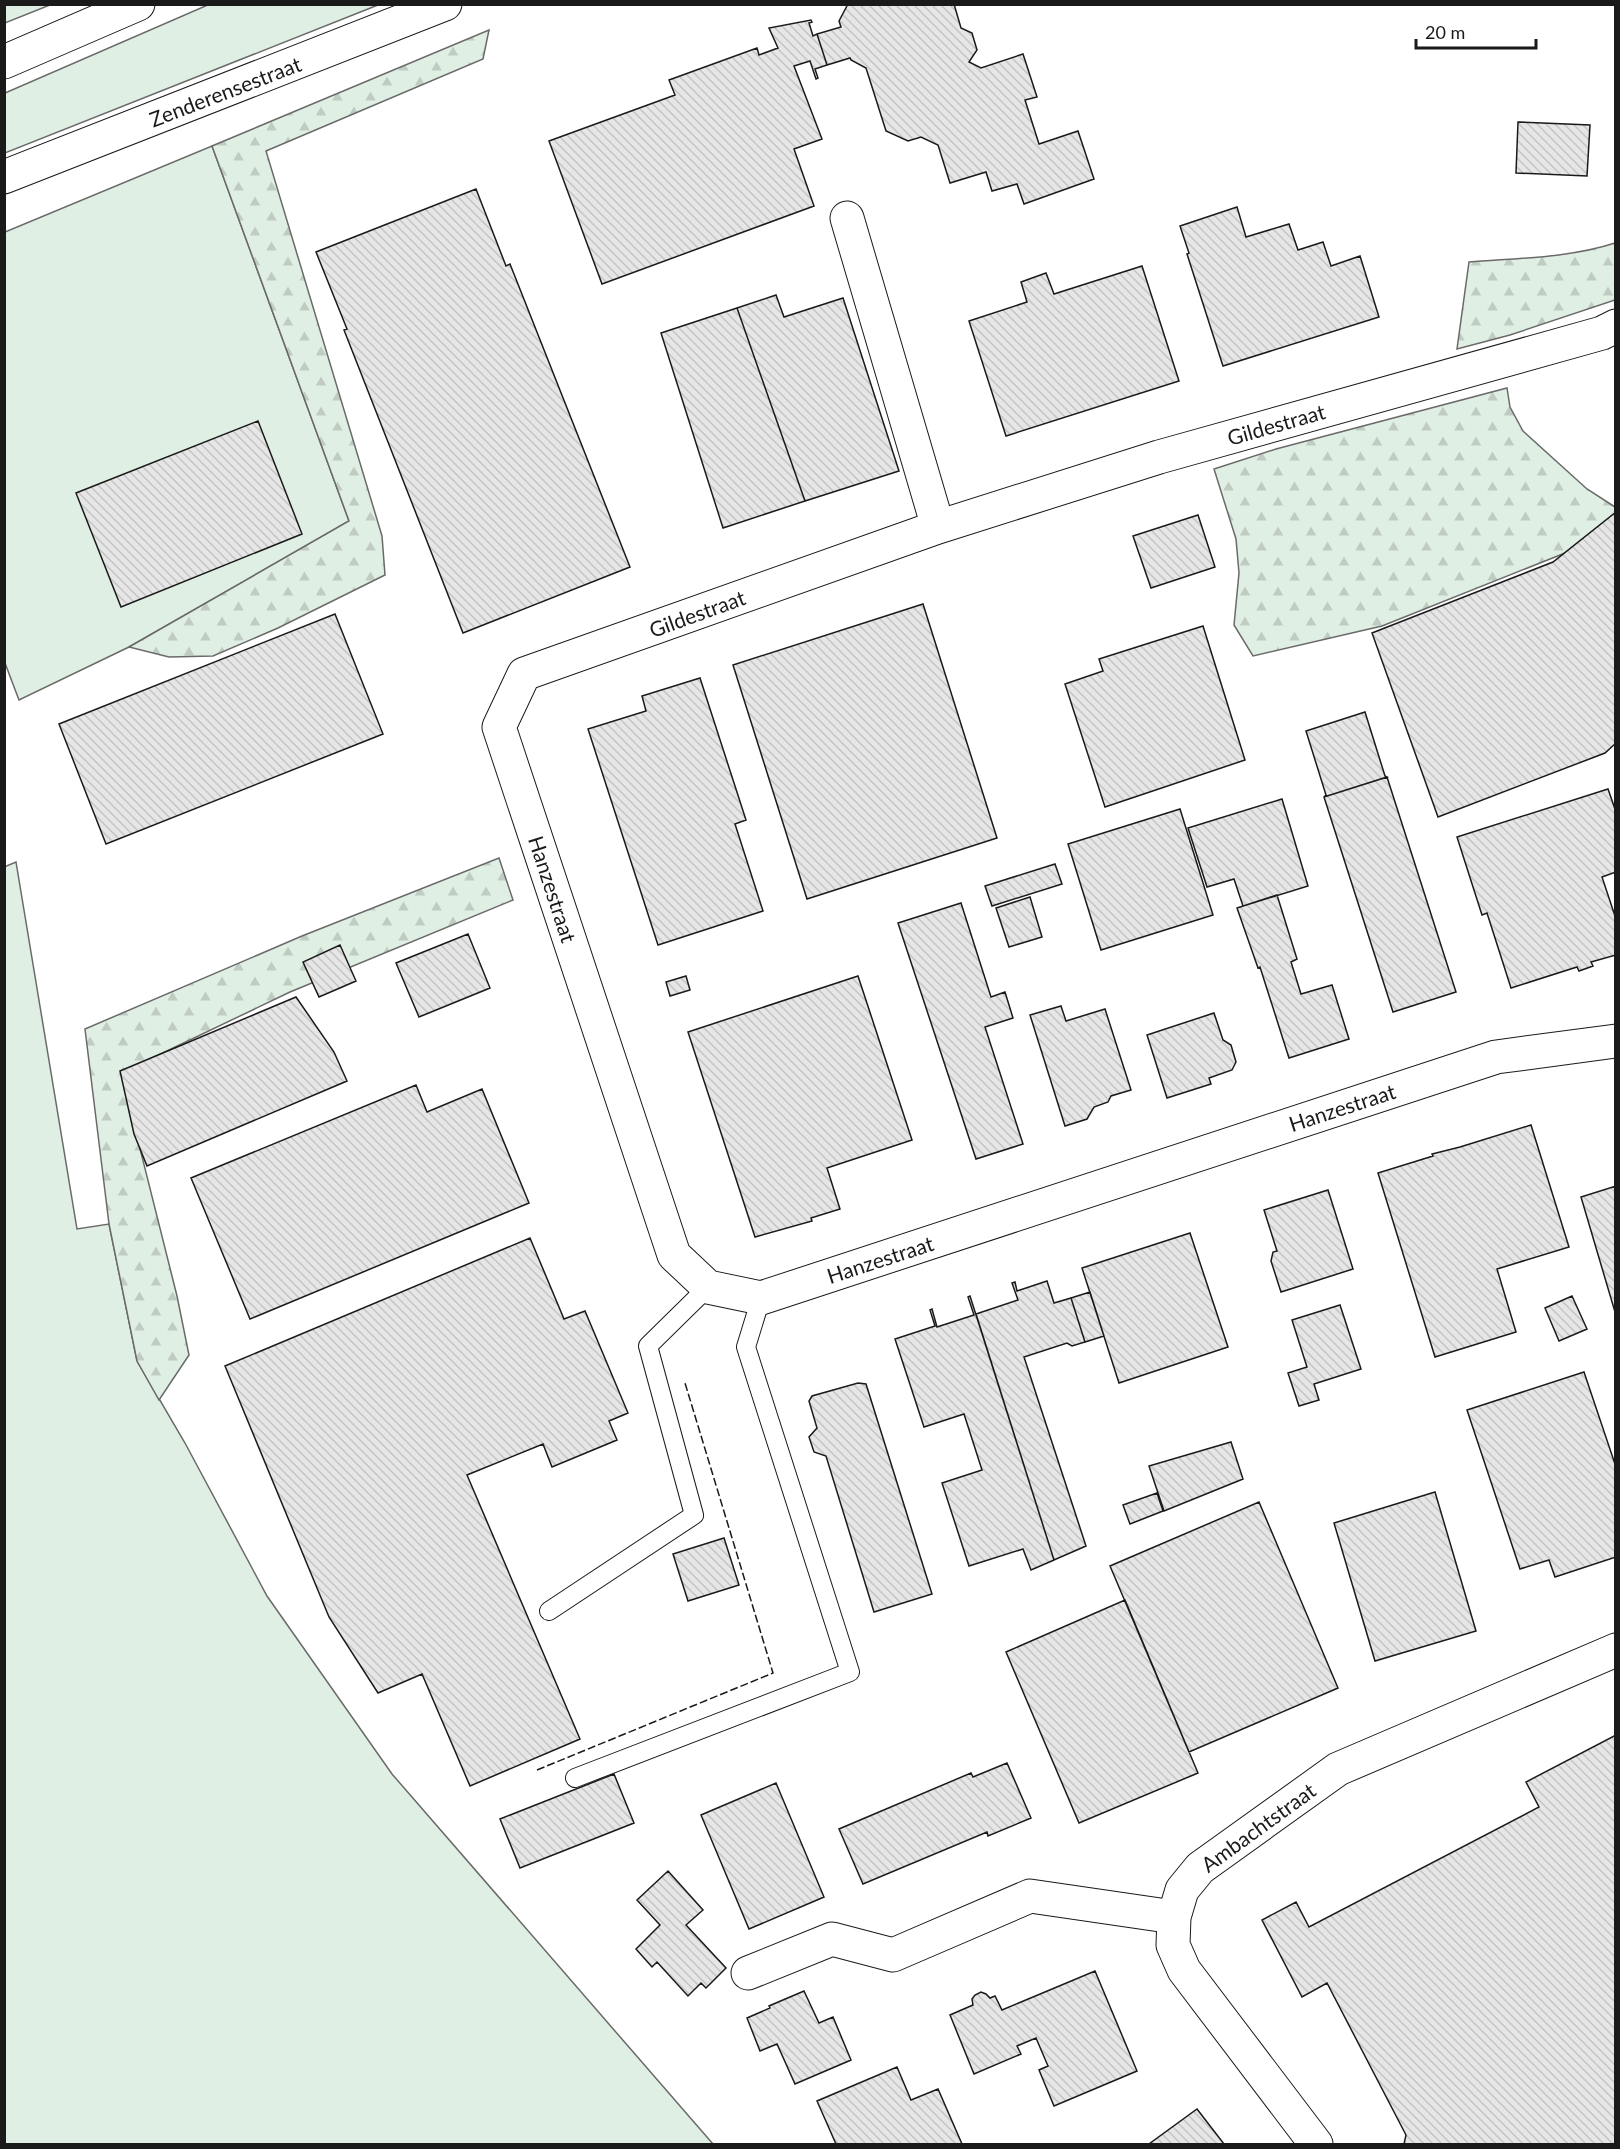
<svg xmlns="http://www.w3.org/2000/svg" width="1620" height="2149" viewBox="0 0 1620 2149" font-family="Lato,sans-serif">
  <defs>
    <pattern id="forest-firs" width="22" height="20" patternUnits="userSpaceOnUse" patternTransform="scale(1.5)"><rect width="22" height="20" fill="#e0efe3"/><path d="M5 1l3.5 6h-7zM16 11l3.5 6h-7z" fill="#c0ccc2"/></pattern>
    <pattern id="building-back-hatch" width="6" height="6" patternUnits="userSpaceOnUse" patternTransform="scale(1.5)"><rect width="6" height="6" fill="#e6e6e6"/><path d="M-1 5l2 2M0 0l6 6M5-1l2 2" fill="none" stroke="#c5c5c5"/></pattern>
  </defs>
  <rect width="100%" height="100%" fill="#fff"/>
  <path fill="#e0efe3" stroke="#6a6a6a" stroke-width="1.5" d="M5,4H50V5L5,23Z
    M210,4L378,5L5,153V93Z
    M212,146L349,521L129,647L19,700L5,663V232Z
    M16,862L77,1229L109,1224L137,1361L185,1443L267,1596L392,1774L713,2144H5L4,867Z"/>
  <path fill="url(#forest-firs)" stroke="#6a6a6a" stroke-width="1.5" d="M489,30L483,59L266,151L382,536L385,575L278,628L213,656L169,657L129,647L349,521L212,146Z
    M1615,243V300L1510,335L1457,349L1469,262C1518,258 1569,258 1615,243Z
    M1507,388L1510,407L1523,431L1587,489L1615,507V513L1565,553L1382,626L1253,656L1234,625L1239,573L1236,539L1214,469L1276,449Z
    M499,858L513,900L290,992L121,1073L177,1296L189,1355L159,1400L137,1361L109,1224L85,1029L302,936Z"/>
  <path fill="url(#building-back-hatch)" stroke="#1a1a1a" stroke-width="1.5" d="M848,4H954L961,28L972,33L977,50L969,62L981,68L1023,54L1037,97L1025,100L1039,144L1078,131L1094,179L1024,204L1017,184L992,191L986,172L950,183L938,145L921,137L908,141L886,131L866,68L851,60L850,58L827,65L817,34L841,27L839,21Z
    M811,20L812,22L809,23L813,36L817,34L827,65L815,69L818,78L816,79L810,61L794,66L822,139L794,149L814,206L602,284L549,141L675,95L669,80L757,48L759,55L778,48L769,28Z
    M1518,122L1590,125L1587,176L1516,173Z
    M476,189L506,266L510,264L630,567L463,633L344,330L347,329L316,252Z
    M1237,207L1246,237L1289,224L1298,250L1323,242L1331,266L1360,256L1379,317L1223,366L1187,254L1189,253L1180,226Z
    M1142,266L1179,381L1006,436L969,321L1027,302L1021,282L1046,273L1054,294Z
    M776,295L784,317L843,298L899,471L805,501L737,308Z
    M737,308L805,501L723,528L661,333Z
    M258,421L302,534L121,607L76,493Z
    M1616,512V743L1605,753L1438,817L1372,633L1553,562Z
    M1198,515L1215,567L1151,588L1133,536Z
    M923,604L997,838L807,899L733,665Z
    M335,614L383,734L106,844L59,724Z
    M1203,626L1245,760L1105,807L1065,684L1103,671L1099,659Z
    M700,678L746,820L735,824L763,911L658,945L588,729L646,711L642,696Z
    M1365,712L1385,776L1387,777L1324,797L1326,795L1306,731Z
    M1387,777L1456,992L1393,1012L1324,797Z
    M1608,789L1616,812V872L1602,877L1616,919V955L1591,962L1593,966L1579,971L1577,967L1511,988L1487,913L1482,915L1457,837Z
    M1282,799L1308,886L1243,906L1234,879L1207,887L1188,828Z
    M1180,809L1213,915L1101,950L1068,844Z
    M1055,864L1062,884L992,906L985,886Z
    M1277,895L1297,959L1291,962L1301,994L1332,985L1349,1039L1289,1058L1260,967L1258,968L1237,908Z
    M1030,897L1042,937L1009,947L996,908Z
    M961,903L991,997L1005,992L1013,1018L985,1027L1023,1144L976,1159L898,923Z
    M468,934L490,988L419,1017L396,963Z
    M340,945L356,981L319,997L303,962Z
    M686,976L690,990L670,996L666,982Z
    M858,976L912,1140L827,1168L840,1209L811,1218L812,1221L755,1237L688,1032Z
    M296,997L334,1052L347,1081L147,1166L134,1134L120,1071Z
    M1061,1006L1066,1021L1105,1009L1131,1090L1111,1096L1108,1102L1094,1107L1087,1119L1065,1126L1030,1015Z
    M1214,1013L1223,1040L1231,1045L1236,1062L1232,1070L1209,1078L1211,1084L1167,1098L1147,1035Z
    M416,1085L427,1112L482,1089L529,1203L250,1319L191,1178Z
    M1531,1125L1569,1247L1497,1269L1516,1332L1435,1357L1378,1173L1433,1156L1432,1154L1460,1147Z
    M1616,1186V1312H1615L1581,1197Z
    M1328,1190L1353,1269L1281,1292L1271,1261L1273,1252L1277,1251L1264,1210Z
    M1190,1233L1228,1347L1119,1383L1082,1268Z
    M530,1238L564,1319L585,1311L628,1413L609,1421L617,1440L552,1467L543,1444L467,1475L580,1739L470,1786L422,1674L378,1693L329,1617L225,1366Z
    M1047,1281L1054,1303L1071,1298L1085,1342L1072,1346L1067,1343L1024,1357L1086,1546L1054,1560L976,1314L1018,1300L1012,1283L1015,1282L1017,1291Z
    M1090,1292L1104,1336L1085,1342L1071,1298Z
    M970,1296L1054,1560L1031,1570L1023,1549L969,1566L942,1483L982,1470L964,1414L924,1427L895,1339L935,1326L930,1310L932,1309L937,1327L974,1315L968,1297Z
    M1572,1296L1587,1329L1559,1341L1545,1308Z
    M1340,1305L1361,1369L1314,1384L1319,1400L1299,1406L1288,1373L1307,1367L1292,1320Z
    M1584,1372L1616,1467V1557L1555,1577L1549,1560L1520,1569L1467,1410Z
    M858,1383L866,1384L932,1594L874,1612L826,1456L814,1452L809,1437L817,1428L809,1401L812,1396Z
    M1231,1442L1243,1479L1164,1511L1149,1466Z
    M1435,1492L1476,1631L1375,1661L1334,1523Z
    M1157,1493L1163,1511L1130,1524L1123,1505Z
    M1259,1502L1338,1688L1189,1752L1110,1566Z
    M724,1538L739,1585L688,1601L673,1554Z
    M1125,1600L1198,1773L1079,1823L1006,1652Z
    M1616,1735V2144H1404L1406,2135L1327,1983L1302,1997L1262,1920L1296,1902L1309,1927L1539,1807L1526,1782Z
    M1007,1763L1031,1818L988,1836L987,1832L863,1884L839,1829L971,1773L973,1777Z
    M614,1774L634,1823L520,1868L500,1819Z
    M776,1783L824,1897L749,1929L701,1815Z
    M668,1871L703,1910L686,1925L726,1968L706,1988L701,1983L688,1996L657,1962L652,1967L636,1949L660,1925L637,1900Z
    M1095,1971L1137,2071L1054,2106L1039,2070L1048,2066L1036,2038L1017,2046L1021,2054L974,2074L950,2015L973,2005L972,1999L975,1995L981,1992L986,1994L990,1998L995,1996L1002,2010Z
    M804,1991L819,2023L833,2017L851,2060L795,2084L777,2044L760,2051L747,2018L770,2008L769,2006Z
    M897,2067L911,2100L938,2089L962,2144H836L817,2101Z
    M1197,2109L1224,2144H1149Z"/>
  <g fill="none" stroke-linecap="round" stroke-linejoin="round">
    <defs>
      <path id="lane" d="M549,1611L694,1515L648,1346L708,1287
        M575,1778L850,1672L746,1347L761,1298"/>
      <path id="street" d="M4,177L445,4
        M847,218L938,527
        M1616,326L1602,333L1159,457L938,527L524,674L499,727L674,1255L708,1287L761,1298L1496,1057L1616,1041
        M748,1973L832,1939L893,1955L1030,1896L1174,1917
        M1316,2144L1184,1970L1173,1945L1174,1917L1182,1890L1200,1868L1338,1769L1616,1650"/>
      <path id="primary" d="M4,62L138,4"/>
    </defs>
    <use href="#lane" stroke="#1a1a1a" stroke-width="20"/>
    <use href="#street" stroke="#1a1a1a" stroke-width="35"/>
    <use href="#primary" stroke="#1a1a1a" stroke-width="35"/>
    <use href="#lane" stroke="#fff" stroke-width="18"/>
    <use href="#street" stroke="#fff" stroke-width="33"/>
    <use href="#primary" stroke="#fff" stroke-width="33"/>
    <path stroke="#1a1a1a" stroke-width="1.5" stroke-dasharray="8 3" stroke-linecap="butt" d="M537,1770L773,1673L685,1383"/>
  </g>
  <g text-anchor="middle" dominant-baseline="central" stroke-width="4.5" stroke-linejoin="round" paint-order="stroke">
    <g font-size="21" fill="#1a1a1a" stroke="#fff">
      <text transform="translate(225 91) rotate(-21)">Zenderensestraat</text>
      <text transform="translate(1276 424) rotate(-16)">Gildestraat</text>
      <text transform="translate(697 613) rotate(-20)">Gildestraat</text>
      <text transform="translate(553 889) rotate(72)">Hanzestraat</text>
      <text transform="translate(1342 1107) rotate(-18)">Hanzestraat</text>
      <text transform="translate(880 1259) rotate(-18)">Hanzestraat</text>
      <text transform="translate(1258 1827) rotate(-36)">Ambachtstraat</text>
    </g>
  </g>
  <rect width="1620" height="2149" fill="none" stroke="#1a1a1a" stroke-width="12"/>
  <path d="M1416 39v9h120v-9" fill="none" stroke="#1a1a1a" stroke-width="3"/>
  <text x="1425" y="39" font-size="18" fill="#1a1a1a" stroke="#ffffff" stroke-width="4.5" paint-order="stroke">20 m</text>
</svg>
